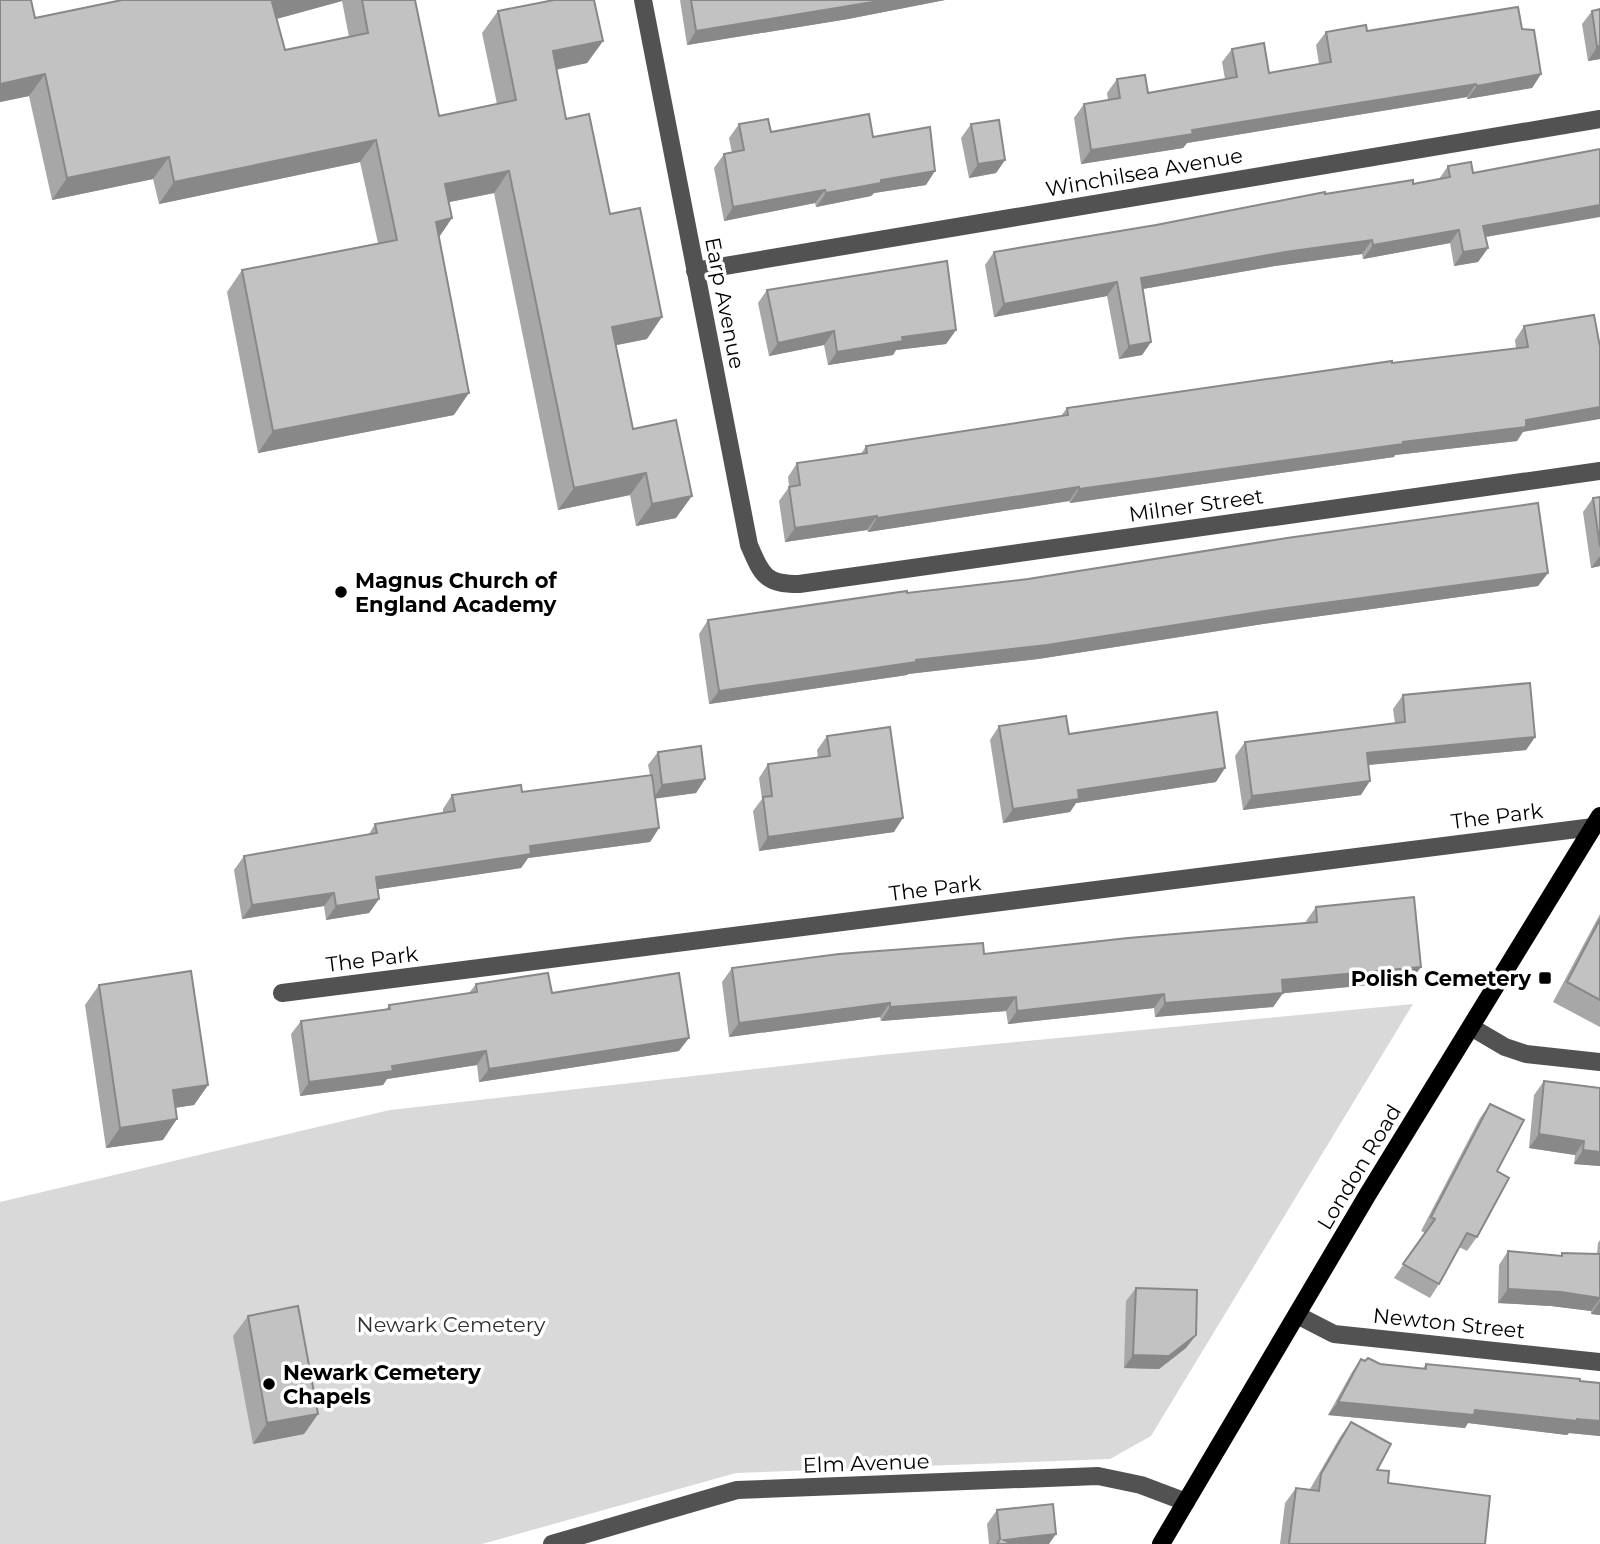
<svg xmlns="http://www.w3.org/2000/svg" width="1600" height="1544" viewBox="0 0 1600 1544" font-family="Montserrat,sans-serif">
  <rect width="100%" height="100%" fill="#fff"/>
  <path fill="#d9d9d9" d="M1413,1004L1151,1436L1110,1459L736,1473L482,1544H0V1202L390,1110L880,1055Z"/>
  <g fill="none" stroke-linecap="round" stroke-linejoin="round">
    <path stroke="#525252" stroke-width="18" d="M643,0L749,545C762,575 765,584 799,584L1600,471
      M695,271L1600,119
      M282,993L1593,827
      M1471,1027L1505,1047L1526,1054L1600,1062
      M1297,1315L1334,1334L1600,1362
      M552,1544L737,1490L1098,1476L1141,1485L1186,1502"/>
    <path stroke="#000" stroke-width="18" d="M1161,1544L1368,1194L1600,816"/>
  </g>
  <path fill="#a7a7a7" fill-rule="evenodd" d="M0,0L35,18L122,0H415L439,116L497,104L482,33L498,11L603,41L587,63L556,70L566,119L610,214L647,339L616,345L633,429L676,518L636,526L630,495L558,510L494,193L449,202L452,218L439,237L454,415L258,453L227,292L242,270L378,243L360,162L159,204L153,179L52,200L29,96L0,102ZM342,1L349,37L285,50L277,19Z
    M680,0H945L848,19L687,45Z
    M1592,11L1600,59L1588,61L1582,24Z
    M1522,29L1541,74L1532,88L1467,99V97L1187,143L1183,148L1081,164L1074,118L1084,104L1108,100L1107,93L1117,79L1148,93L1225,79L1222,62L1232,49L1269,73L1319,64L1316,45L1326,32Z
    M739,124L771,132L873,137L926,185L874,193L871,196L816,207L815,203L724,221L714,168L724,154L732,153L729,138Z
    M971,124L1005,160L996,173L969,178L961,138Z
    M1448,166L1486,237L1488,248L1478,262L1454,266L1450,243L1363,259L1362,254L1275,266L1143,289L1151,342L1142,355L1119,359L1107,296L994,317L985,265L994,252L1156,225L1325,194L1413,184L1439,179Z
    M767,290L956,330L946,344L896,350L893,355L828,365L824,345L769,356L758,303Z
    M1594,315L1517,441L1395,455L1394,457L1070,503L1069,501L868,532L867,530L785,542L779,501L789,487L788,477L797,463L861,454L866,446L1061,416L1067,408L1392,363L1516,349L1515,340L1524,326Z
    M1600,497V566L1591,568L1583,512L1593,498Z
    M1548,573L1538,586L1263,624L1038,659L908,674L907,675L709,704L699,634L708,620L907,593Z
    M1403,695L1535,737L1526,750L1368,765L1361,795L1243,810L1235,756L1245,742L1395,723L1393,709Z
    M999,726L1069,734L1216,782L1076,803L1070,812L1003,823L990,740Z
    M827,736L894,832L759,851L753,811L762,799L759,778L768,764L818,758L817,750Z
    M658,752L705,779L696,793L655,798L659,828L650,842L528,858L521,868L378,889L379,899L369,913L326,920L324,906L242,919L234,870L244,856L369,834L375,824L443,813V809L452,795L522,792L650,775L648,765Z
    M1316,907L1411,981L1283,993L1273,1007L1155,1017L1154,1008L1008,1024L1006,1011L881,1021L880,1017L729,1037L722,982L732,968L984,954L1307,923L1306,921Z
    M1600,914V1027L1553,1002Z
    M476,984L552,993L679,1051L479,1082L477,1065L387,1079L383,1085L300,1096L291,1034L301,1021L386,1010L389,1005L469,993Z
    M99,985L208,1085L194,1105L175,1108L163,1140L106,1148L85,1005Z
    M1544,1081L1600,1166L1574,1164L1575,1155L1529,1148L1534,1095Z
    M1490,1104L1477,1237L1467,1251L1459,1247L1439,1284L1430,1298L1394,1278L1425,1233L1421,1231L1480,1118Z
    M1600,1240V1315L1591,1314V1311L1551,1306L1498,1303L1499,1265L1508,1251L1560,1256L1562,1253L1597,1254L1598,1243Z
    M1136,1288L1196,1335L1186,1348L1159,1369L1124,1368L1126,1301Z
    M248,1316L318,1414L304,1434L253,1444L233,1336Z
    M1361,1359L1365,1361L1380,1364L1423,1368L1426,1364L1600,1383V1436L1569,1433L1567,1435L1468,1423L1465,1428L1328,1415L1352,1372Z
    M1351,1422L1377,1470L1388,1483L1485,1544H1280L1285,1503L1296,1488L1310,1489L1340,1437Z
    M997,1510L1049,1544H989L987,1524Z"/>
  <path fill="#888" d="M280,0H343L342,1L257,24L272,2Z
    M885,0H945L848,19L687,45L696,31Z
    M603,41L587,63L537,73L553,51Z
    M1600,46V59L1588,61L1597,47Z
    M45,74L29,96L0,102V84Z
    M1541,74L1532,88L1467,99L1477,86Z
    M1476,84L1467,97L1187,143L1183,148L1081,164L1091,150L1192,130Z
    M376,140L360,162L159,204L174,182Z
    M169,157L153,179L52,200L67,178Z
    M1005,160L996,173L969,178L978,164Z
    M509,171L494,193L430,206L445,184Z
    M935,171L926,185L874,193L871,196L816,207L826,193L881,180Z
    M825,190L815,203L724,221L733,207Z
    M1600,205V217L1474,239L1483,226Z
    M452,218L437,240L436,222Z
    M1459,230L1450,243L1363,259L1373,245Z
    M1372,240L1362,254L1275,266L1131,291L1141,278L1285,252Z
    M1488,248L1478,262L1454,266L1463,252Z
    M1117,282L1107,296L994,317L1004,304Z
    M662,317L647,339L597,349L612,327Z
    M956,330L946,344L896,350L893,355L828,365L837,352L902,337Z
    M834,331L824,345L769,356L778,343Z
    M1151,342L1142,355L1119,359L1129,346Z
    M469,393L454,415L258,453L273,431Z
    M1600,407V419L1523,432L1517,441L1395,455L1394,457L1070,503L1079,489L1403,442Z
    M646,473L630,495L558,510L574,488Z
    M1079,487L1069,501L868,532L877,518Z
    M692,496L676,518L636,526L652,504Z
    M877,516L867,530L785,542L795,528Z
    M1600,556V566L1591,568Z
    M1548,573L1538,586L1263,624L1038,659L908,674L907,675L709,704L719,691L916,660Z
    M1535,737L1526,750L1357,766L1367,753Z
    M1225,768L1216,782L1076,803L1070,812L1003,823L1013,809L1078,790Z
    M705,779L696,793L653,799L662,785Z
    M1370,781L1361,795L1243,810L1252,796Z
    M903,818L894,832L759,851L768,837Z
    M659,828L650,842L528,858L521,868L366,891L376,877L530,846Z
    M334,893L324,906L242,919L252,905Z
    M379,899L369,913L326,920L336,906Z
    M1421,967L1411,981L1276,994L1283,993L1273,1007L1155,1017L1165,1003L1282,980Z
    M1164,994L1154,1008L1008,1024L1017,1011Z
    M1016,997L1006,1011L881,1021L890,1007Z
    M890,1003L880,1017L729,1037L739,1023Z
    M689,1038L679,1051L479,1082L489,1069Z
    M486,1051L477,1065L387,1079L383,1085L300,1096L309,1082L392,1066Z
    M208,1085L194,1105L158,1110L173,1090Z
    M177,1119L163,1140L106,1148L120,1128Z
    M1539,1134L1584,1141L1575,1155L1529,1148Z
    M1583,1150L1600,1152V1166L1574,1164Z
    M1508,1289L1561,1292L1600,1298V1299L1591,1311L1551,1306L1498,1303Z
    M1600,1301V1315L1591,1314Z
    M1196,1335L1186,1348L1159,1369L1124,1368L1133,1355Z
    M1338,1402L1475,1410L1600,1421V1436L1569,1433L1567,1435L1468,1423L1465,1428L1328,1415Z
    M318,1414L304,1434L253,1444L267,1423Z
    M1056,1534L1049,1544H1001L1004,1540Z"/>
  <path fill="#c2c2c2" stroke="#888" stroke-width="2" d="M0,0H31L35,18L122,0H280L272,2L285,50L368,33L362,0H415L439,116L516,100L498,11L554,0H594L603,41L553,51L566,119L589,114L610,214L640,208L662,317L612,327L633,429L676,420L692,496L652,504L646,473L574,488L509,171L445,184L452,218L436,222L469,393L273,431L242,270L397,240L376,140L174,182L169,157L67,178L45,74L0,84Z
    M691,0H885L696,31Z
    M1518,7L1522,29L1534,30L1541,74L1477,86L1476,84L1192,130L1193,134L1091,150L1084,104L1120,98L1117,79L1145,75L1148,93L1237,77L1232,49L1264,43L1269,73L1331,62L1326,32L1366,25L1367,31Z
    M1600,9V46L1597,47L1592,11Z
    M869,114L873,137L930,127L935,171L881,180V183L826,193L825,190L733,207L724,154L744,150L739,124L768,119L771,132Z
    M999,120L1005,160L978,164L971,124Z
    M1600,149V205L1483,226L1488,248L1463,252L1459,230L1373,245L1372,240L1285,252L1141,278L1151,342L1129,346L1117,282L1004,304L994,252L1156,225L1325,192V194L1413,180V184L1450,177L1448,166L1471,162L1473,173Z
    M947,261L956,330L902,337L903,341L837,352L834,331L778,343L767,290Z
    M1594,315L1600,347V407L1526,420V427L1403,442V444L1079,489V487L877,518V516L795,528L789,487L800,485L797,463L867,453L866,446L1068,415L1067,408L1392,361V363L1528,347L1524,326Z
    M1600,497V547L1593,498Z
    M1538,503L1548,573L1272,610L1047,645L916,660V662L719,691L708,620L907,591V593L1028,579L1287,538Z
    M1530,683L1535,737L1367,753L1370,781L1252,796L1245,742L1405,722L1403,695Z
    M1217,712L1225,768L1078,790L1079,799L1013,809L999,726L1066,716L1069,734Z
    M890,727L903,818L768,837L763,797L772,796L768,764L830,756L827,736Z
    M701,746L705,779L662,785L658,752Z
    M652,775L659,828L530,846L531,854L376,877L379,899L336,906L334,893L252,905L244,856L377,833L375,824L455,811L452,795L521,785L522,792Z
    M1414,897L1421,967L1282,980L1283,993L1165,1003L1164,994L1017,1011L1016,997L890,1007V1003L739,1023L732,968L839,954L983,943L984,954L1128,938L1317,922L1316,907Z
    M1600,919V1000L1567,982Z
    M191,971L208,1085L173,1090L177,1119L120,1128L99,985Z
    M548,973L552,993L679,973L689,1038L489,1069L486,1051L392,1066L393,1071L309,1082L301,1021L390,1009L389,1005L477,992L476,984Z
    M1544,1081L1600,1088V1152L1583,1150L1584,1141L1539,1134Z
    M1490,1104L1524,1120L1497,1171L1509,1178L1477,1237L1467,1233L1439,1284L1403,1264L1435,1219L1431,1217Z
    M1508,1251L1562,1256V1253L1600,1254V1298L1561,1292L1508,1289Z
    M1136,1288L1197,1290L1196,1335L1169,1356L1133,1355Z
    M298,1306L318,1414L267,1423L248,1316Z
    M1368,1358L1380,1364L1426,1369V1364L1580,1379V1381L1600,1383V1421L1577,1419V1421L1475,1410L1474,1415L1338,1402L1361,1359L1365,1361Z
    M1351,1422L1391,1444L1377,1470L1389,1471L1388,1483L1490,1496L1485,1544H1289L1296,1488L1319,1491L1321,1474Z
    M1053,1504L1056,1534L1004,1540L1012,1544H997L1000,1539L997,1510Z"/>
  <g fill="#000" stroke="#fff" stroke-width="2.5">
    <circle cx="341" cy="592" r="7"/>
    <rect x="1538" y="971" width="14" height="14" rx="3.5"/>
    <circle cx="269" cy="1384" r="7"/>
  </g>
  <g text-anchor="middle" dominant-baseline="central" stroke-width="7" stroke-linejoin="round" paint-order="stroke">
    <g font-size="21" fill="#000" stroke="#fff">
      <text transform="translate(1144 172) rotate(-10)">Winchilsea Avenue</text>
      <text transform="translate(725 303) rotate(79)">Earp Avenue</text>
      <text transform="translate(1196 505) rotate(-8)">Milner Street</text>
      <text transform="translate(1497 816) rotate(-7)">The Park</text>
      <text transform="translate(935 888) rotate(-7)">The Park</text>
      <text transform="translate(372 959) rotate(-7)">The Park</text>
      <text transform="translate(1359 1167) rotate(-59)">London Road</text>
      <text transform="translate(1449 1323) rotate(6)">Newton Street</text>
      <text transform="translate(866 1463) rotate(-2)">Elm Avenue</text>
    </g>
    <g font-size="21" font-weight="bold" fill="#000" stroke="#fff" text-anchor="start">
      <text x="355" y="580">Magnus Church of<tspan x="355" dy="24">England Academy</tspan></text>
      <text x="1531" y="978" text-anchor="end">Polish Cemetery</text>
      <text x="283" y="1372">Newark Cemetery<tspan x="283" dy="24">Chapels</tspan></text>
    </g>
    <g font-size="21" fill="#303030" stroke="#fff">
      <text x="451" y="1324">Newark Cemetery</text>
    </g>
  </g>
</svg>
